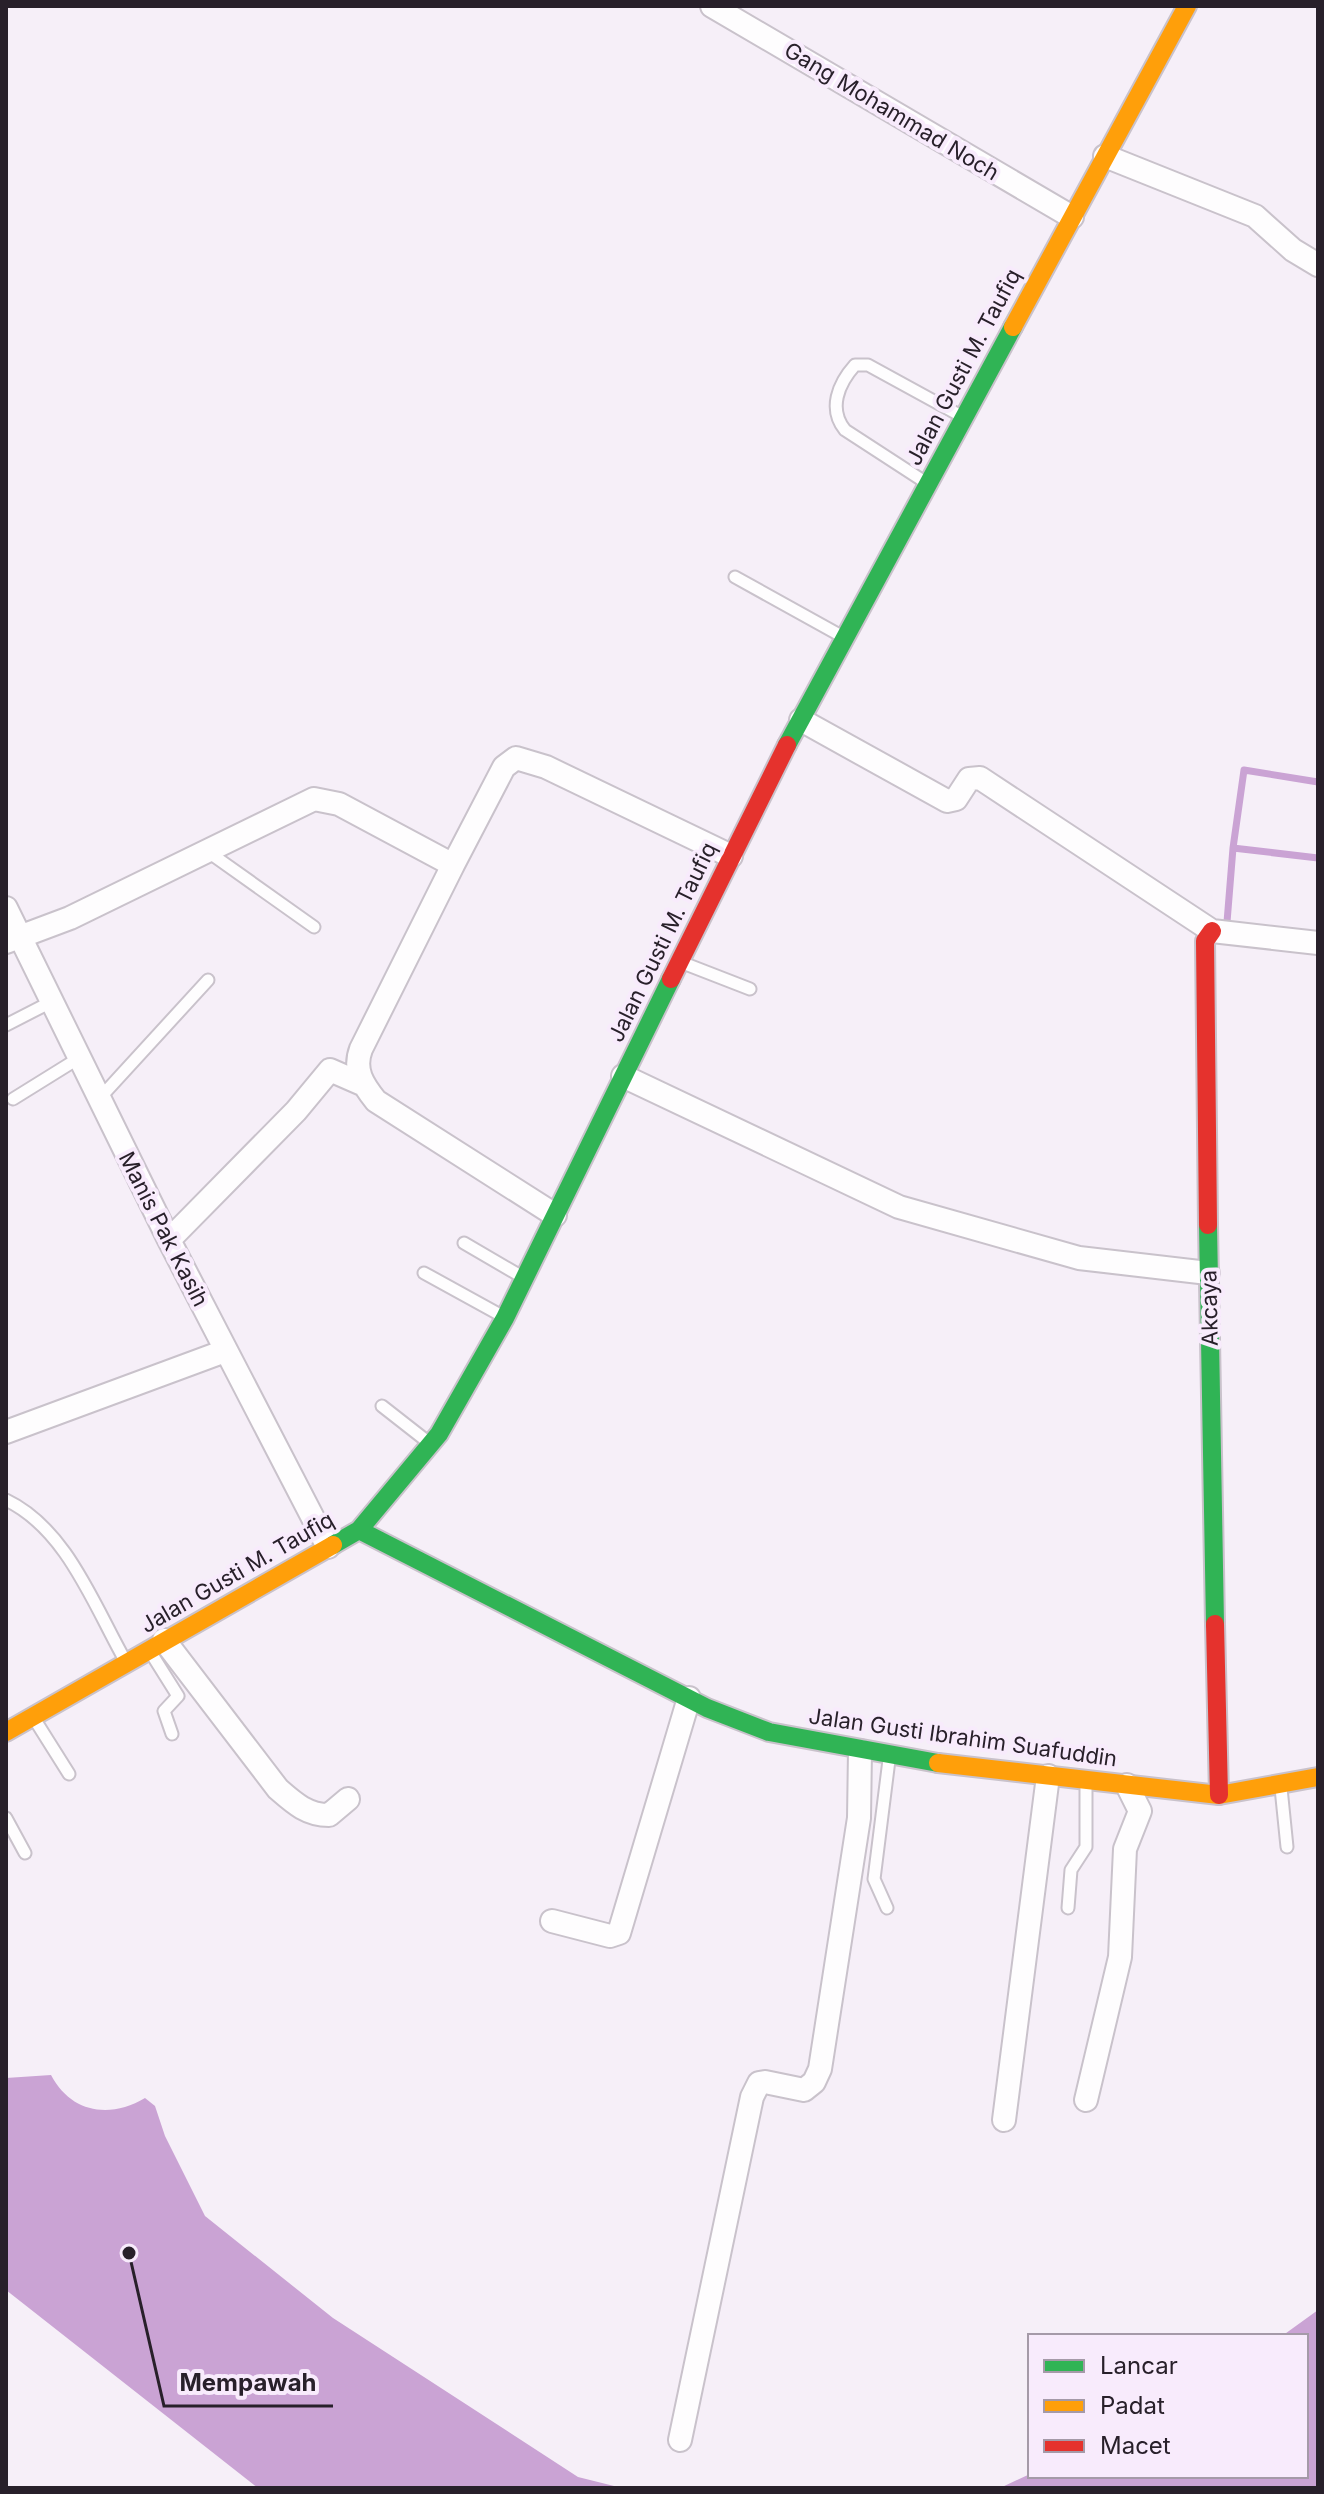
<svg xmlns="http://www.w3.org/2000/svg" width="1324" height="2494" viewBox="0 0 1324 2494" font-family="Inter,sans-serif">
  <rect width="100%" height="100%" fill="#f6eff8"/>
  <path fill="#caa3d4" d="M51,2075C71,2113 110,2119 145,2098L155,2106L165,2136L205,2216L333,2318L578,2477L622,2488H258L6,2290V2078Z
    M1318,2310V2488H1000L1030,2474L1306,2476V2336H1282Z"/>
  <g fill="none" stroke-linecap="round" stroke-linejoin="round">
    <path stroke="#caa3d4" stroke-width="7" d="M1233,848L1244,770L1318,782
      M1227,922L1233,848L1318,858"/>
    <defs>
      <path id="lane" d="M925,482L845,430C828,409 838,384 855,365H868L963,417
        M735,577L845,638
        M207,851L314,927
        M683,963L750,989
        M6,1025L51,1002
        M13,1099L79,1058
        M99,1099L208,980
        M464,1243L524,1278
        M424,1273L504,1317
        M382,1406L428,1442
        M6,1500C67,1529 94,1606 126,1662
        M151,1653L178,1696L164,1711L172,1734
        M35,1720L69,1774
        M1281,1788L1287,1847
        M6,1818L25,1853
        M887,1908L874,1879L889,1760
        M1068,1908L1071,1870L1086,1847V1781"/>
      <path id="street" d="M712,6L1072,217
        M1105,156L1255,216L1293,250L1318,265
        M801,720L947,801L956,799L969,779L980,778L1212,931L1318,943
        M453,865L361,1049C353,1070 363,1085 376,1101L555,1215
        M6,908L169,1240L328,1547
        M6,942L70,918L314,799L339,804L453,865L504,767L516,758L546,767L731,856
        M623,1076L899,1207L1079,1258L1208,1273
        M169,1240L296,1111L330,1070L362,1084
        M6,1432L225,1351
        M164,1640L278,1789C294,1803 307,1815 329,1815L348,1799
        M552,1921L610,1936L619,1933L689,1698
        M1086,2100L1120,1957L1125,1849L1140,1811L1127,1785
        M1004,2120L1048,1776
        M680,2440L752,2097L759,2083L765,2082L804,2090L814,2082L820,2069L859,1818L860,1751"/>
      <path id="fast" d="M787,745L1013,327
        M1208,1225L1215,1624
        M359,1530L707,1708L769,1732L938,1763
        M333,1545L359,1530L439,1434L505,1318L671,979"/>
      <path id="slow" d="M1013,327L1187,6
        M6,1732L333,1545
        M938,1763L1219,1795L1318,1777"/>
      <path id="jam" d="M671,979L787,745
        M1208,1225L1205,941L1212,931
        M1215,1624L1219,1795"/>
    </defs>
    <use href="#lane" stroke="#c9c2cb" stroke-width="15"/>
    <use href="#street" stroke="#c9c2cb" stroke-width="26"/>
    <use href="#fast" stroke="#c9c2cb" stroke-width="22"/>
    <use href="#slow" stroke="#c9c2cb" stroke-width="22"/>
    <use href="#jam" stroke="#c9c2cb" stroke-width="22"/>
    <use href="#lane" stroke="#fefdfe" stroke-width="11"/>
    <use href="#street" stroke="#fefdfe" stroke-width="22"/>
    <use href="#fast" stroke="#30b455" stroke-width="18"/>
    <use href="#slow" stroke="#ff9f0a" stroke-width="18"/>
    <use href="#jam" stroke="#e5322d" stroke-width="18"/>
  </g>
  <g text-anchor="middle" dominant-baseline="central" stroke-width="8" stroke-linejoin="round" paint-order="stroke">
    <g font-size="22" fill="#28202a" stroke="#f8ebfc">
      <text transform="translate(892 111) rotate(31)">Gang Mohammad Noch</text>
      <text transform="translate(963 367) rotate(-62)">Jalan Gusti M. Taufiq</text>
      <text transform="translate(662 942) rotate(-64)">Jalan Gusti M. Taufiq</text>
      <text transform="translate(164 1229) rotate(63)">Manis Pak Kasih</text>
      <text transform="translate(1209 1308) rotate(-91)">Akcaya</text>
      <text transform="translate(237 1572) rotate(-30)">Jalan Gusti M. Taufiq</text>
      <text transform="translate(963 1737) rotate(8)">Jalan Gusti Ibrahim Suafuddin</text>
    </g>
  </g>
  <path fill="none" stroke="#28202a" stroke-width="3" d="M129 2253L164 2406H333"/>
  <circle fill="#28202a" stroke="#f8ebfc" stroke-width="3" cx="129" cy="2253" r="8"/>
  <g font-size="24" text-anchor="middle" font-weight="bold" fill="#28202a" stroke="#f8ebfc" stroke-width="8" stroke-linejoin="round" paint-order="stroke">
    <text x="248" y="2391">Mempawah</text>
  </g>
  <rect width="1324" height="2494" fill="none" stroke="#28202a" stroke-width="16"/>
  <rect x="1028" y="2334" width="280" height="144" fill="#f8ebfc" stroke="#a59aa8" stroke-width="2"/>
  <rect x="1044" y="2360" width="40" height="12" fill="#30b455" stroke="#a59aa8" stroke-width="2"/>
  <text x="1100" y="2374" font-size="24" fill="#28202a">Lancar</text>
  <rect x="1044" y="2400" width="40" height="12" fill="#ff9f0a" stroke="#a59aa8" stroke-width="2"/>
  <text x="1100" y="2414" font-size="24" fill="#28202a">Padat</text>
  <rect x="1044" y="2440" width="40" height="12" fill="#e5322d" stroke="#a59aa8" stroke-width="2"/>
  <text x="1100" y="2454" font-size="24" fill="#28202a">Macet</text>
</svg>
